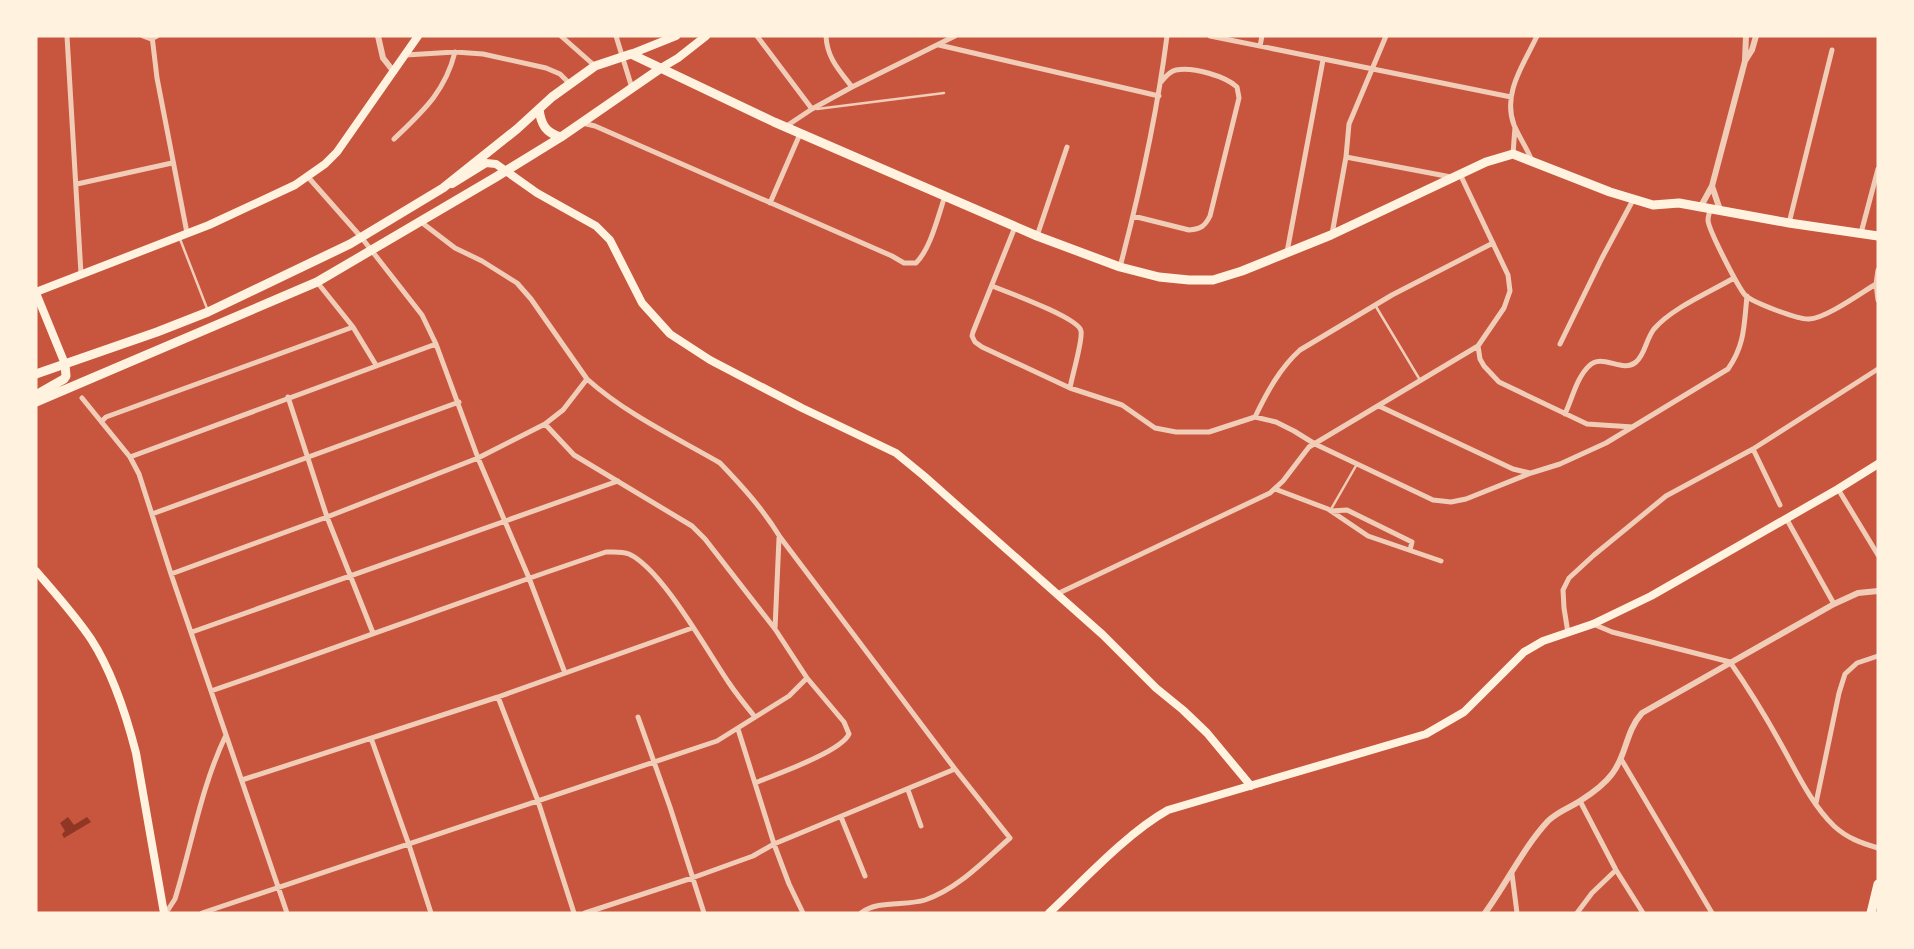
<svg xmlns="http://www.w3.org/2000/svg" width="1914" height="949" viewBox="0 0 1914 949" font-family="Montserrat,sans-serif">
  <rect width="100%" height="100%" fill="#c8553d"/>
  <path fill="#8f3625" d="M68,817L74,825L87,817L91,822L64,838L62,834L65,831L60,823Z"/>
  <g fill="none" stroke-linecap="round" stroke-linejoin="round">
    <path stroke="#f1ccb7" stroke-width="2.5" d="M817,109L944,93
      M180,239L208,311
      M1375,305L1420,380
      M1330,511L1357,464"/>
    <path stroke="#f1ccb7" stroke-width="5" d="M67,36L81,274
      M143,36L151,39L157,36
      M152,36L157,78L187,233
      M561,36L595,66
      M616,36L632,88
      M757,36L812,109
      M826,36C827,58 839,70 852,87
      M1210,36L1511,97
      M939,45L1159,96
      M1260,46L1262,36
      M406,55L455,52L483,54L546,68L560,74L570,84
      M582,123L595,126L892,256L904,263H916C931,248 938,216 945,196
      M785,127L812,109L852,87L955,36
      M394,139C423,111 445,92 455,52
      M1513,154L1515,127
      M1346,157L1451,177
      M1532,161C1527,148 1519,137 1514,125C1502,93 1524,64 1537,36
      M308,177L361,237L422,315L436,344L478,458L529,578L565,673
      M77,184L172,163
      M770,203L800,134
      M1710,209C1710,212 1708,216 1708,220C1708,229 1738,287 1745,295C1752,302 1798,320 1809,319C1825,319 1861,293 1876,284
      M1133,216L1189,230C1201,229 1205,226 1210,216L1239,98L1237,87C1225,76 1194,67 1176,70C1170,71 1165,77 1161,82
      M421,222L455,248L482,261L517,283L531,299L587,379C626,414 675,437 720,463C742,486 763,509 780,537L955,769L1010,838C985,860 958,889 925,900C906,906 877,900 861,913
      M1789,223L1832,50
      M1015,227L973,332L972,336L975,342L982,347L1070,388L1122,405L1155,428L1176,432H1209L1255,417
      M1861,233L1878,169
      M1332,234L1346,157L1349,124L1386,36
      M1037,236L1067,147
      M1287,252L1323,60
      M1120,267C1140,191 1157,114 1167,36
      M1878,270L1876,284L1878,300
      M317,282L353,327L376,365
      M992,286C1007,292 1079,318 1081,331C1083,340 1072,376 1070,388
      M1560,344L1602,258L1633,200
      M1478,346L1480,359L1484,366L1499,382L1587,424L1633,427
      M288,397L327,517L373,633
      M82,398L130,457L139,474L171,574L287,913
      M1379,406L1513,469L1530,473
      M1565,414C1572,399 1577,377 1589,366C1602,352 1622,374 1636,362C1645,355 1646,339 1654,329C1672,308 1710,292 1734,278
      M1255,417L1276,422L1294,431L1315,444L1433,500L1451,502L1466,499L1531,473L1560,464L1606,443L1728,369C1745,345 1744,325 1747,296
      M1255,417C1267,392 1280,368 1300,350L1392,295L1493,243
      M102,421L106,417L353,327
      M545,424L574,455L692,526L705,539L775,629L807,678L844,722L849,734C841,752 774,775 755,783
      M1753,449L1780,505
      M130,457L436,344
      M1275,489L1328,509L1368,536L1441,561
      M1838,489L1878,555
      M1331,511L1347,510L1412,542L1410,550
      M152,514L459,402
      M1786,518L1834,604
      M171,574L327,517L478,458L545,424L563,410L587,379
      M1057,594L1270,493L1283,481L1309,447L1478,346L1504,308L1510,291L1508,275L1460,174
      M1593,624L1612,632L1730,662C1749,689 1766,717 1782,746C1797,773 1812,805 1834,826C1847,838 1861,843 1878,848
      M775,629L779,538
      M192,632L618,481
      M1568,633L1564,608L1563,590L1569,578L1594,555L1666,496L1753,449L1878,369
      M211,691C343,646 474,596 606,552C614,552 621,551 629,554C662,569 707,651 729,683C737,695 746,706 755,717
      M498,697L538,801L574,913
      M638,717L670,807L704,913
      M738,729L774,844L789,884L803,913
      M371,738L409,845L431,913
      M1621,759L1712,913
      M242,780L498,697L692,628
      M908,790L921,826
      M1580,801L1616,870L1643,913
      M1816,803L1839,693L1845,674L1857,663L1878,656
      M841,817L865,876
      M1512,874L1517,913
      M166,913L175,899C192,844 201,787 226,735
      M202,913L717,741L789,696L807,678
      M585,913L692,878L753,856L774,844L955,769
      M1577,913L1592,893L1616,870"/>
    <path stroke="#f1ccb7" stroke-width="6" d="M378,36L383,58L394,72
      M1745,60L1746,36
      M1712,186L1720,210
      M1700,208L1712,186L1745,61L1752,50L1756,36
      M1485,913C1507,883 1523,848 1548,821C1557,812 1569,808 1580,801C1591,794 1604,785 1612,774C1627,755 1625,732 1642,713L1834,604L1858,593L1878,591"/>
    <path stroke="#fff3e0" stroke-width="8" d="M631,54L676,36
      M661,68L678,58L706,36
      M452,184L486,163L496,164L537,193L596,226L610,240L642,303L670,334L710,360L802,408L896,453L924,476L1103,635L1156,688L1183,710L1207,733L1251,786
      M36,292L209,225L295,185L325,164L337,152L418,36
      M36,293L65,364
      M36,571C55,593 75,615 91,639C113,673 126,714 136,753L164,913
      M1049,913C1084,880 1127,833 1168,810L1426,734L1464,712L1524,652L1543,641L1593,624L1651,596L1838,489L1878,464"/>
    <path stroke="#fff3e0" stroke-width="9" d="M539,109C541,125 546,133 561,137
      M36,374L157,332L208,312L350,244L443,188L517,129L552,97L595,66L631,54L774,122L1037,236L1120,267L1159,277L1189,280H1213L1242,271L1331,235L1486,162L1513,154L1610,192L1653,205L1679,203L1789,223L1878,236
      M36,395L64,379L66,376L65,364
      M36,402L317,282L496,177L561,137L661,68
      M1871,913L1878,884"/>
  </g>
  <rect width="1914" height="949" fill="none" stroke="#fff3e0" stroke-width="75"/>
</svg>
